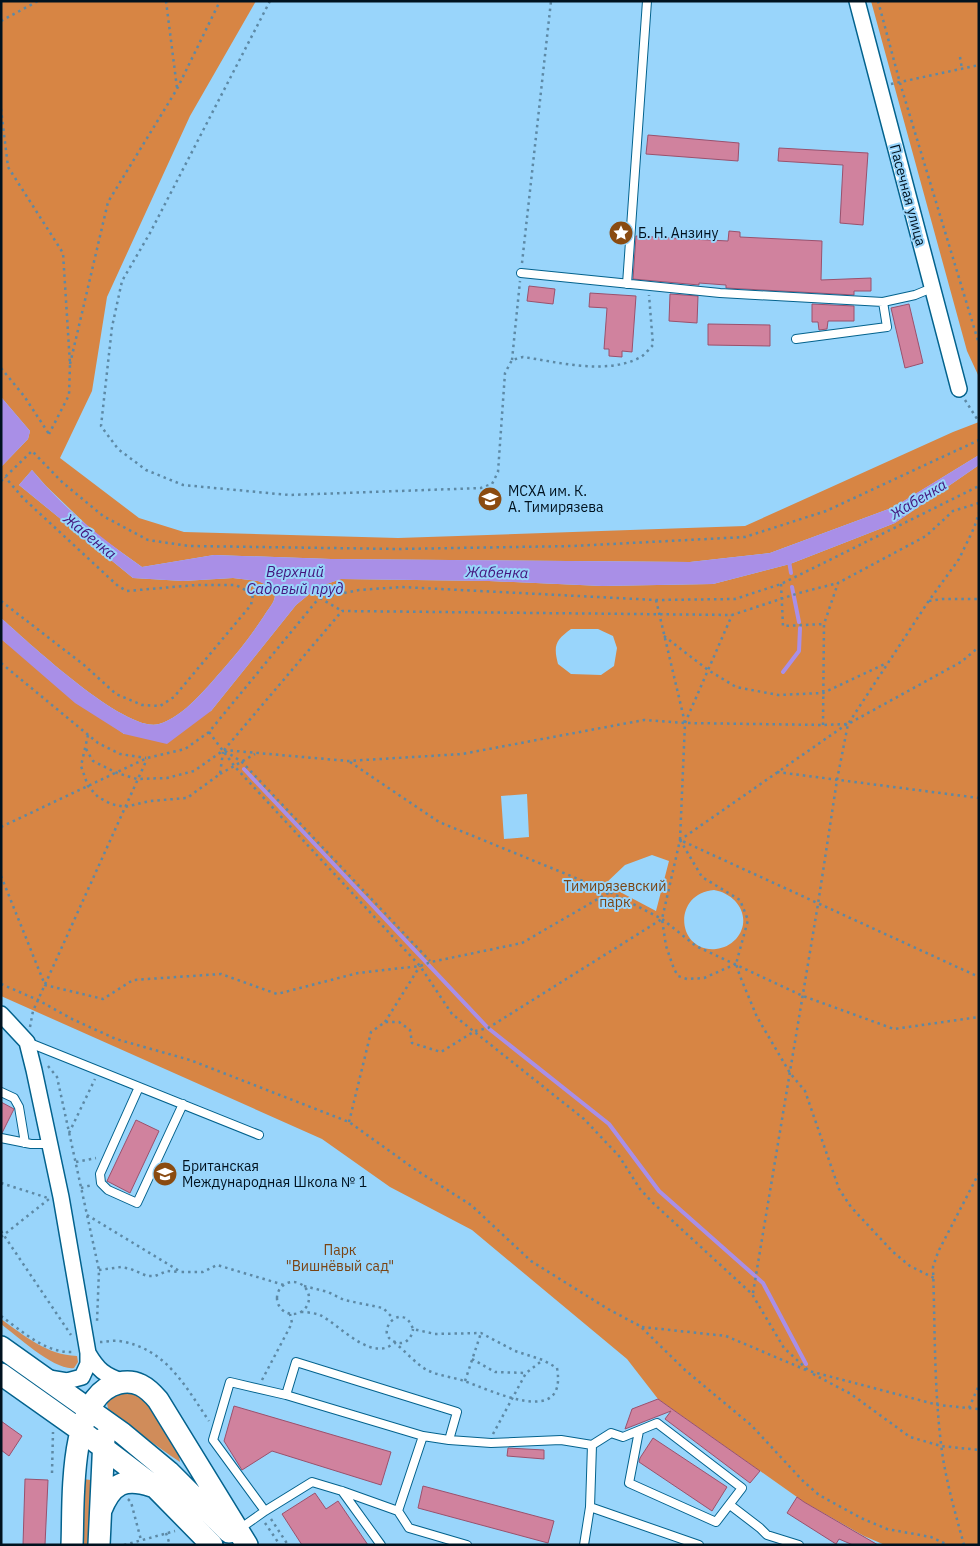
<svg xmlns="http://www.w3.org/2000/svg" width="980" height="1546" viewBox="0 0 980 1546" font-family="'IBM Plex Sans',sans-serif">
  <rect width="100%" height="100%" fill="#99d5fb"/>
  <path fill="#d08c5a" d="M1,1319C25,1336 47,1355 77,1356L78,1362L74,1368C55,1371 17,1336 1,1324Z
    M120,1392L134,1393L148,1403L179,1455L180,1462C155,1446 132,1426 108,1409L107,1403L111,1396Z
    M83,1479L91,1480L88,1545H80Z"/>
  <path fill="#d78544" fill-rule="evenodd" d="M1,1H256L190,116L107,297L92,391L60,458L139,518L184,532L398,538L745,526L953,432L979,422V455L894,507L770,553L690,562L331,559L214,555L142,567L96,534L46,486L32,470L19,485L133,578L183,581L233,578L258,581L276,589C275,592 275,597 274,600C272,605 267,611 264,616C252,634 239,651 225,667C208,686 184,717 159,724C126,734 27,641 1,618V467L28,439L30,431L1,397Z
    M871,1H979V377L967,351Z
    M979,465V1545H885L864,1536L804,1502L658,1399L627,1359L472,1230L390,1187L322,1139L1,996V639L124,734L211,711L296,605L318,587L341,579L489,581L602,586L713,584L790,564L895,523ZM571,629H598L613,636L617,648L614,666L601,675L571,674L558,664C553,645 556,640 571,629ZM527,794L529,837L504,839L501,796ZM652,855L669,861L656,911L605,884L625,865ZM714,890C738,894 753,919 736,939C730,945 724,948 716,949C677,953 671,894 714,890Z"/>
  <path fill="#a98fe7" d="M1,397L30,431L28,439L1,467Z
    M979,455V465L895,523L790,564L713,584L602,586L489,581L341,579L318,587L296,605L211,711L167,744L124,734L75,703L1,639V618C27,641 126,734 159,724C184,717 208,686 225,667C239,651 252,634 264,616C267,611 272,605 274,600C276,597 275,592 275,589L258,581L233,578L183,581L133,578L19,485L32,470C64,509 101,538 142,567L214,555L331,559L690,562L770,553L894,507Z"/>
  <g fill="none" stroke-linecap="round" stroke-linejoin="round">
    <path stroke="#a98fe7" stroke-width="4" d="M789,561L791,573
      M792,587L799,622
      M783,672L799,651L800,628
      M244,769L488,1028L609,1124L659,1191L763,1283L806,1364"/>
  </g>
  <path fill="#d0829e" stroke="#9a516d" d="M648,135L739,143L738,161L646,154Z
    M779,148L868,153L863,225L840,223L843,165L778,161Z
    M729,231L740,232V237L822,241L821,280L871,278V291H854V295L726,288V285L699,283V285L633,279L636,236L728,241Z
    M529,286L555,289L553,304L527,301Z
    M590,293L636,296L632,352L622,351V357L609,356V349H604L607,308L589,307Z
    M670,294L698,296L697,323L669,321Z
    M812,304L854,306V321H828L827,329L819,330L818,322H812Z
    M909,304L923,363L905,368L891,308Z
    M708,324L770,325V346L708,345Z
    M1,1102L14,1109L2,1133L1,1132Z
    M136,1120L159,1131L130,1193L107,1181Z
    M658,1399L672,1409L760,1471L750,1483L665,1419L671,1411L625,1429L632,1409Z
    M234,1406L391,1452L381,1485L272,1451L242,1470L224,1441Z
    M1,1421L22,1436L9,1456L1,1450Z
    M653,1438L727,1487L712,1511L639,1462L640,1458Z
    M508,1448L544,1450V1459L507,1456Z
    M25,1479L48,1480L45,1545H23Z
    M423,1486L554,1521L548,1543L418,1508Z
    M315,1493L326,1509L338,1501L368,1545H302L282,1514Z
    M797,1497L804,1502L878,1545H853L839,1539L836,1544L787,1513Z"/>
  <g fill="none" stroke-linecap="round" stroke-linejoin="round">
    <defs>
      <path id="lane" d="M521,273L720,293L883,302L887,327L796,339
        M627,284L647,1
        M883,302L915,295L932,288
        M27,1042L259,1135
        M139,1087L100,1174L101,1183L108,1190L137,1203L183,1104
        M1,1092L14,1098L19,1107L25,1143
        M1,1138L31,1144H49
        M286,1395L296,1362L457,1412L449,1440
        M423,1436L449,1440L491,1443L561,1440L592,1445L590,1507L584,1545
        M592,1445L611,1433L623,1437L657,1423L742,1488L716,1522L629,1483L639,1431
        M342,1491L381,1545
        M730,1505L760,1528L767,1535L799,1545
        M590,1507L699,1545
        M398,1511L423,1436L286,1395L230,1382L213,1440L265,1511L312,1482L342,1491L398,1511L409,1528L467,1545
        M238,1530L265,1511"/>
      <path id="street" d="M857,1L959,389
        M1,1014L27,1042L34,1070L61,1197L88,1353V1364L82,1377L67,1381L49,1378
        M88,1353C98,1370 104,1375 124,1382"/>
      <path id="secondary" d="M1,1347L122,1433L169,1472L229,1532
        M1,1374L80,1430L155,1487L212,1545
        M101,1510C112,1483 125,1477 152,1486
        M72,1545C74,1504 67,1395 119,1383C136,1379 147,1387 158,1400L247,1545
        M99,1545L104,1438"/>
    </defs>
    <use href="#lane" stroke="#03628d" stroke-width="10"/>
    <use href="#street" stroke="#03628d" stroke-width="18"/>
    <use href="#secondary" stroke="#03628d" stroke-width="24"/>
    <path stroke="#5d89a5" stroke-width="2.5" stroke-dasharray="2.5 4" stroke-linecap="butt" d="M166,1L177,88
      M270,1L150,233L122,281L112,327L101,426L118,449L146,470L183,485L289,495L481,488L492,484L498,472L505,373L512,360L523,357C558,362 605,375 639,358C644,356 649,349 653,345L649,295
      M878,1L900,83L979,344
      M1,21L38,1
      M960,57L962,69
      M891,84L979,65
      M1,109L8,167L63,253L70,364L69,395L49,434
      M522,263L551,1
      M512,360L520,281
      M70,364L108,202L177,89L220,1
      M1,368L24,396L49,434
      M965,400L979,422
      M1,481L32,451L62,482L103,516L148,540L189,546L398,549L573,546L745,537L826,511L979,440
      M781,584L783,626L824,624
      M320,598L342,611
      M656,600L685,723L680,840L979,977
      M1,601L84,665L116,694L142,705L160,706L174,697L251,605L253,594L236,585H196L127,591L118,586L23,498L5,477
      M929,601L942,599H979
      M664,636L708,670L736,687L778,695L823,693L887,663
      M1,663L98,743L120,754L146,758
      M685,723L732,615
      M823,725L824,624L838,583L926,536L953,511L979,503
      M209,732L235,767L420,966L452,1014L584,1119L619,1156L640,1189L652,1202L752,1294L784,1348L809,1371L938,1405L979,1409
      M88,735L81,766L88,786L98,797L111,804L125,807L150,801L187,798L220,774L223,752
      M86,749L93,761L117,773L137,779L167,778L194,771L224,750L342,611L732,615L799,593L838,583
      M224,750L348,761L462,754L644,720L685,723L823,725L848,724L961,662L979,647
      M225,751L242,762L430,961
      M350,762L439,822L610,892L662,919L696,946L803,996L894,1029L979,1017
      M777,772L979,798
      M220,774L255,754
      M1,827L147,758L185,749L209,732L319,598L359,590L402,587L656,600L735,599L781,584L979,486
      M680,840L702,877L740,900L748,920L736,964L740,976L757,1017L790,1073L805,1091L839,1189L851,1207L893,1252L910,1266L934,1278
      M1,876L45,985L103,999L133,980L221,974L277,994L358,973L420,966L431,962L522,943L610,892
      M736,964L704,978L687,979L678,976L674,969L666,946L662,919L680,840L847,724
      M1,984L38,1000L72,1019L116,1039L190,1060L349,1122L416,1170L471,1205L531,1261L608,1309L640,1326L685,1370L751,1425L804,1482L819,1495L861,1518L887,1529L931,1537L948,1545
      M385,1022L420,966
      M30,1027L33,1011L147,759
      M48,1066L57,1077L99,1270L97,1322
      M349,1122L371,1032L385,1022H399L410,1030L412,1043L441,1052L475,1031L488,1028L662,919
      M69,1133L95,1079
      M76,1162L96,1158
      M1,1183L48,1198
      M81,1188L92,1185
      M87,1215L181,1272H203L217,1265L284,1285
      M1,1231L71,1335
      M1,1237L49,1199
      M99,1270L121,1267L131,1269L147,1276H155L167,1271L180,1272
      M277 1298a16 16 0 1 1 32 0a16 16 0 1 1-32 0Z
      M304,1286L328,1292L344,1300L383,1308L393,1318
      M753,1293L818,904L837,780L848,724L928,602L959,559L974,528L979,513
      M301,1312C307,1312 314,1313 320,1315C339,1325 363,1353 385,1348C388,1348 392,1344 395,1343C404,1350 417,1365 427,1370C439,1376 453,1377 464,1381C491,1390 568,1429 557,1368L543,1360L515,1351L481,1333L435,1334L413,1329C403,1299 372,1333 395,1342C405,1346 412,1338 413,1329
      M1,1316C22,1331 46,1354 74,1352
      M642,1327L726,1336L806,1370
      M100,1342C106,1342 113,1340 119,1341C166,1348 185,1386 209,1421
      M472,1359L495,1372L526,1373
      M813,1374L851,1394L910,1437L941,1446L979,1450
      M262,1380L292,1323L290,1314
      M465,1381L481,1333
      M969,1408L979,1385
      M493,1434L526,1373L543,1360
      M52,1473L53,1432
      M128,1499L131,1502L141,1540
      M271,1519L288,1545
      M265,1523L280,1545
      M166,1533L170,1545
      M124,1545L175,1531
      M964,1545C955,1512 945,1478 941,1444C934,1385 935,1326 933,1267L938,1252L979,1173"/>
    <use href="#lane" stroke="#fff" stroke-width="8"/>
    <use href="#street" stroke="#fff" stroke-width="15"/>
    <use href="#secondary" stroke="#fff" stroke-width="21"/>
  </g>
  <defs>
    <symbol id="sight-disc" viewBox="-11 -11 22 22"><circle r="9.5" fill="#8a4b11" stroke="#99d5fb"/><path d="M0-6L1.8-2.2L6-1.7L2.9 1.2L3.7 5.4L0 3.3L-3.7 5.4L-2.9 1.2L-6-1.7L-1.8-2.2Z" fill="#fff"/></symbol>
    <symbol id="university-disc" viewBox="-11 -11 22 22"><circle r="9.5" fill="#8a4b11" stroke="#99d5fb"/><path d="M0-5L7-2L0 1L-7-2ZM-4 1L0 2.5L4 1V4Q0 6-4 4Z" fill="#fff"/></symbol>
    <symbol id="school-disc" viewBox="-11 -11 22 22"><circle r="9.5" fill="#8a4b11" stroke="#99d5fb"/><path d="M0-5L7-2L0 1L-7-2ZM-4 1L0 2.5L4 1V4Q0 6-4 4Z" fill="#fff"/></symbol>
  </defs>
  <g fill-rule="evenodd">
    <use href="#sight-disc" x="607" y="219" width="28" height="28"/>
    <use href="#university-disc" x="476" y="485" width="28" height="28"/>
    <use href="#school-disc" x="151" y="1160" width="28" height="28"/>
  </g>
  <g text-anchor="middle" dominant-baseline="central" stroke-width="4" stroke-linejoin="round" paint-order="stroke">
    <g font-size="14" fill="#00121f" stroke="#99d5fb">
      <text transform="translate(908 195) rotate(75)">Пасечная улица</text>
    </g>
    <g font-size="14" fill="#00121f" stroke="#99d5fb" text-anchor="start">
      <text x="638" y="233">Б. Н. Анзину</text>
      <text x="508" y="491">МСХА им. К.<tspan x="508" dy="16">А. Тимирязева</tspan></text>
      <text x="182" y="1166">Британская<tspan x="182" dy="16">Международная Школа № 1</tspan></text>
    </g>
    <g font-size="14" fill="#7a4414" stroke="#99d5fb">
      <text x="615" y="886">Тимирязевский<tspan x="615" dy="16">парк</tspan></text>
      <text x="340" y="1250">Парк<tspan x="340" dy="16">"Вишнёвый сад"</tspan></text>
    </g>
    <g font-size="15" font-style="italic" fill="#43147c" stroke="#99d5fb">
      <text transform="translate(918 499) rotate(-31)">Жабенка</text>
      <text transform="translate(90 536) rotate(39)">Жабенка</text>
      <text x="295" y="571">Верхний<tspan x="295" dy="17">Садовый пруд</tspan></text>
      <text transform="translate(497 572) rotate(1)">Жабенка</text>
    </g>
  </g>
  <rect width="980" height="1546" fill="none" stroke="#00121f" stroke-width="5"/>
</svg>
